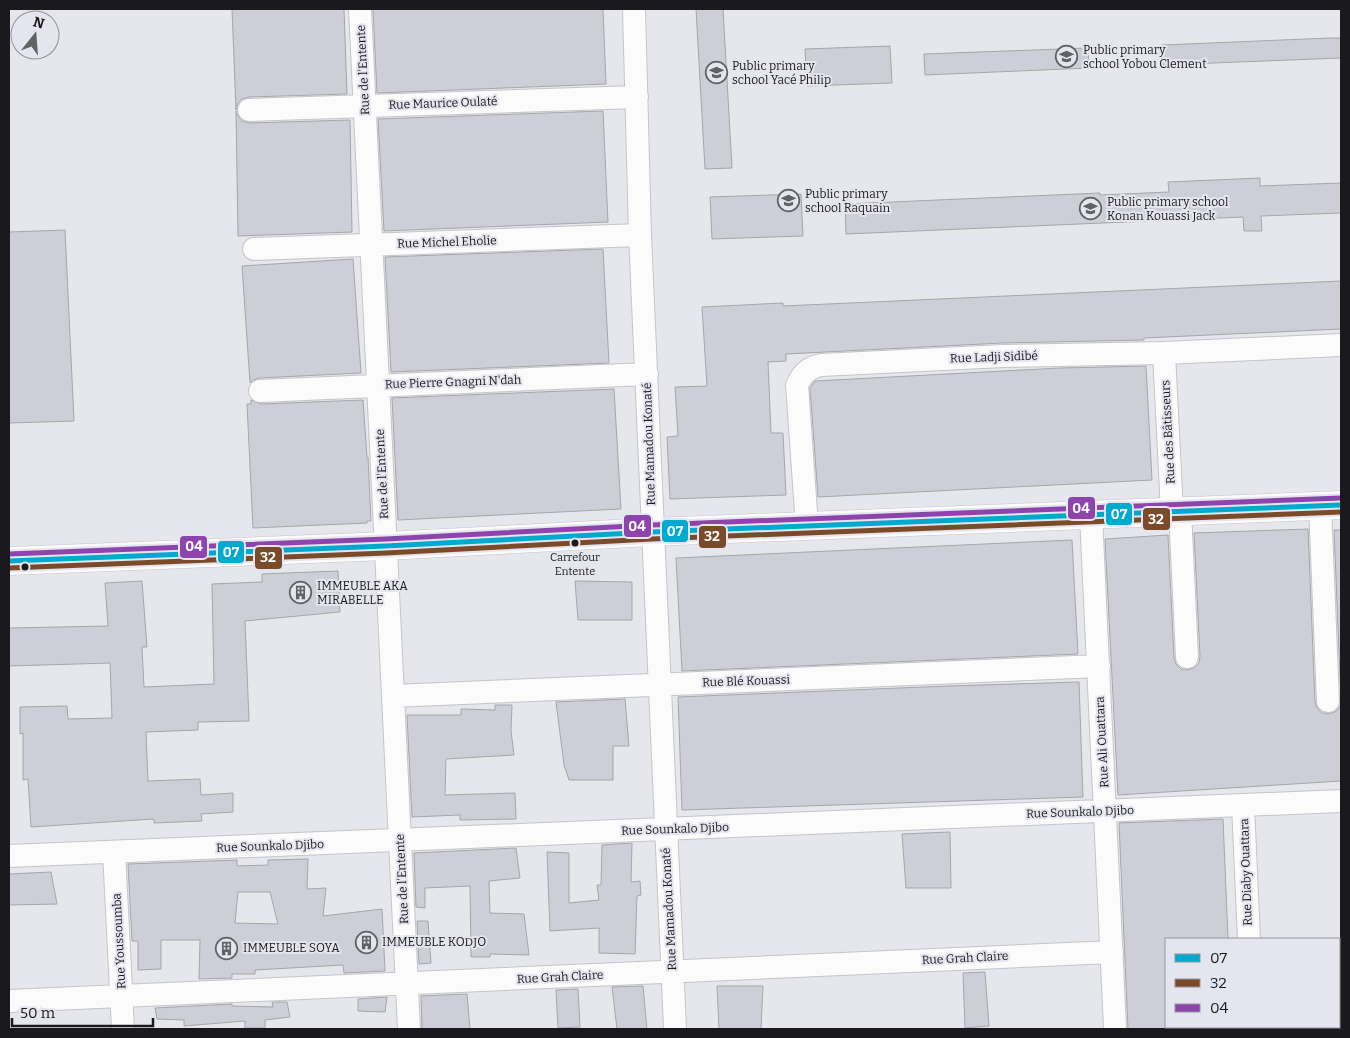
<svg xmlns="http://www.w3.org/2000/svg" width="1350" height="1038" viewBox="0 0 1350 1038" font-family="Bitter,serif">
  <rect width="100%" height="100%" fill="#e6e7ec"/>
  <path fill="#cdced8" stroke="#a5a6a9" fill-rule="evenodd" d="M232,9H344L347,94L249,97L242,99L238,103L236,110Z
    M373,9H603L606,84L377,93Z
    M696,9H723L732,168L705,169Z
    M1330,38H1341V58L1163,65L1162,45Z
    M890,46L892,83L807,86L805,49Z
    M1088,48L1089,68L925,75L924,54Z
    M236,111L238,116L242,121L249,123L350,120L352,232L238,236Z
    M603,111L608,222L384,231L378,119Z
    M1260,178V186L1341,183V213L1261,216L1262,231H1244L1243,217L846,234L845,204L1100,193V195L1169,192L1168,182Z
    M801,194L803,236L712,239L710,197Z
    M65,230L74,421L9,423V232Z
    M603,249L609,363L391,372L385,257Z
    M353,259L361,373L259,378L253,380L250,383L242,266Z
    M1341,281V329L1144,338V340L1002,343L786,354V361L768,362L771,433H783L786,495L670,499L667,437L678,436L675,387L707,386L702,307L783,303V306Z
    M1146,366L1152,480L818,497L810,388L815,381L1060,368Z
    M614,389L621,509L398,520L392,398Z
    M251,400L261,404L363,400L367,458L368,457L371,521H367V523L253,528L247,404H251Z
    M1308,529L1315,702L1317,708L1322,713L1328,714L1335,712L1340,707L1341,700L1334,530H1341V781L1118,795L1105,539L1168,535L1174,658L1176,664L1181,669L1187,670L1194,668L1199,663L1200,656L1194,533Z
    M1072,540L1078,654L682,671L676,558Z
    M338,571L340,612L245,621L249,721L198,722V730L146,732L148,781L200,779L201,795L233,793V812L201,814L202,821L154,823V819L31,827L28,779L23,780V733L20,734V707L67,706L68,719L112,718L110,663L9,666V628L108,626L105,583L142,581L147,647H142L144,687L214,684L212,584L262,582V574Z
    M575,581L632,582V620H578Z
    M1079,682L1083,797L682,810L678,697L948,686Z
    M625,699L629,746H613V780H569L564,765L556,702Z
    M495,705H512L511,731L514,755L446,759L445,795L515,793L516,819L460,820V815L412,817L407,715H461V709L495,710Z
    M1223,819L1228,939H1166V1029H1128L1119,823Z
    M950,832L951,888H906L902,834Z
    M632,843L631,882L640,881L641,895L637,896L635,954L599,953V928L550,931L547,852L569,853V903L599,900L597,885H601L602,845Z
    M516,848L520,878L489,881L490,913L524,914L529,955L490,954V957H471L470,886L425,888V908L416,907L414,853Z
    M308,859L307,889L326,888L323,916L382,909L385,971L344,973L343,965L255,970V974H232V978L199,979L200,940H161V969L138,970V941H132L128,864L237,860V866L268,865V860ZM238,892H270L278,924L235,923Z
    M51,872L57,904L9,905V874Z
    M417,921H428L431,963L419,964Z
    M985,972L989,1026L965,1028L963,973Z
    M643,986L647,1029H617L612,987Z
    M717,986H763L761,1029H719Z
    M578,989L580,1027L558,1028L556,990Z
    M467,994L470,1029H422L421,996Z
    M387,997L385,1012L358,1011V999Z
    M272,1002H287L290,1017L265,1020V1028H245V1021L184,1026V1020L157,1019L155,1008L232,1004V1006L273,1007Z"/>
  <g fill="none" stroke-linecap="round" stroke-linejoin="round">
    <defs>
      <path id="minor" d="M360,9L409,1029
        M634,9L640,235L675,1029
        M249,110L637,97
        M254,249L640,235
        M1164,353L1172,512
        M260,391L647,374
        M1320,505L1328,701
        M1180,511L1187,657
        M1091,515L1115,1029
        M807,526L797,385C803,373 808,368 821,365L1003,356L1164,353L1341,345
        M393,696L1099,666
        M1243,805L1249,939
        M114,852L123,1029
        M9,856L1341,801
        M9,1001L1112,952
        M1253,1027V1029"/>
      <path id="tertiary" d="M9,561L386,546L652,532L1341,505"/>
    </defs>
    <use href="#minor" stroke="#c4c5c9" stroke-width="24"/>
    <use href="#tertiary" stroke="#c4c5c9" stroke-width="29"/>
    <use href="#minor" stroke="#fbfbfc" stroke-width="22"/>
    <use href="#tertiary" stroke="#fbfbfc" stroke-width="28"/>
    <defs>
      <path id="bus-1" d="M9,561L386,546L652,532L1341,505"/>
      <path id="bus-2" d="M9,568L386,553L652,539L1341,512"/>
      <path id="bus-3" d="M9,554L386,539L652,525L1341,498"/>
    </defs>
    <use href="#bus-1" stroke="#e4e5ee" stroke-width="9"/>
    <use href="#bus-2" stroke="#e4e5ee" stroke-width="9"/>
    <use href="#bus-3" stroke="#e4e5ee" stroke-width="9"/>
    <use href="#bus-1" stroke="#00a9ce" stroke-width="5"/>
    <use href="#bus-2" stroke="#7a4b2a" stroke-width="5"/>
    <use href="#bus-3" stroke="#8e44ad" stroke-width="5"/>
  </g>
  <defs>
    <symbol id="school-ring" viewBox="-11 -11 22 22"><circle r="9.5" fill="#e4e5ee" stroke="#616266" stroke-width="1.5"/><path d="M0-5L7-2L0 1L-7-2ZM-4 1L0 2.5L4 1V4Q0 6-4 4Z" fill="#616266"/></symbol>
    <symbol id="building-ring" viewBox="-11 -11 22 22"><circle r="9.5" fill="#e4e5ee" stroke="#616266" stroke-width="1.5"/><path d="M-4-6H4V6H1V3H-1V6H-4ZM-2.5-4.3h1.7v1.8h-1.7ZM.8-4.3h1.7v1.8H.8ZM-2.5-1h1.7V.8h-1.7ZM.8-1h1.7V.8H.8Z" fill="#616266"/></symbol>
  </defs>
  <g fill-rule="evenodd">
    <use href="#school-ring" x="1054" y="44" width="25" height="25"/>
    <use href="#school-ring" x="704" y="60" width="25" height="25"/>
    <use href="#school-ring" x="776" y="188" width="25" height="25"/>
    <use href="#school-ring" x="1078" y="196" width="25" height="25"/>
    <use href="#building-ring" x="288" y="580" width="25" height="25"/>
    <use href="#building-ring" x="354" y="930" width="25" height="25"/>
    <use href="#building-ring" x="214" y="936" width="25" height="25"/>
  </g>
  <g fill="#1a1a1e" stroke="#e4e5ee" stroke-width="2">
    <circle cx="575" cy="543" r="4.5"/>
    <circle cx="25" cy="567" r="4.5"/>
  </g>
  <g text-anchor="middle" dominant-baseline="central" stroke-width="4" stroke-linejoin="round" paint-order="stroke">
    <g font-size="11" fill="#1a1a1e" stroke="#e4e5ee">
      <text x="575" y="557">Carrefour<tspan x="575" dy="14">Entente</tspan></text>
    </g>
    <g font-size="12" fill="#1a1a1e" stroke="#e4e5ee" text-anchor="start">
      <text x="1083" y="50">Public primary<tspan x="1083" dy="14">school Yobou Clement</tspan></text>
      <text x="732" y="66">Public primary<tspan x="732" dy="14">school Yacé Philip</tspan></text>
      <text x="805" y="194">Public primary<tspan x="805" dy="14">school Raquain</tspan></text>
      <text x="1107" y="202">Public primary school<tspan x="1107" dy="14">Konan Kouassi Jack</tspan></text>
      <text x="317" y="586">IMMEUBLE AKA<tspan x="317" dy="14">MIRABELLE</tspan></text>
      <text x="382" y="942">IMMEUBLE KODJO</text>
      <text x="243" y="948">IMMEUBLE SOYA</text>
    </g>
    <g font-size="12" fill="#1a1a1e" stroke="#e4e5ee">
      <text transform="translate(363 70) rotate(-93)">Rue de l'Entente</text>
      <text transform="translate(443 103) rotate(-2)">Rue Maurice Oulaté</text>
      <text transform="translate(447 242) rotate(-2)">Rue Michel Eholie</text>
      <text transform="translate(994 357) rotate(-2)">Rue Ladji Sidibé</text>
      <text transform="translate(453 382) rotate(-2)">Rue Pierre Gnagni N'dah</text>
      <text transform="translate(1168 432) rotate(-93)">Rue des Bâtisseurs</text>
      <text transform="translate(649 444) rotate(-92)">Rue Mamadou Konaté</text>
      <text transform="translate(382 474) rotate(-93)">Rue de l'Entente</text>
      <text transform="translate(746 681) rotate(-2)">Rue Blé Kouassi</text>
      <text transform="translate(1102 742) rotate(-93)">Rue Ali Ouattara</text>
      <text transform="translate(1080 812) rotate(-2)">Rue Sounkalo Djibo</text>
      <text transform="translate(675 829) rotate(-2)">Rue Sounkalo Djibo</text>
      <text transform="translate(270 846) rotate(-2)">Rue Sounkalo Djibo</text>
      <text transform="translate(1246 872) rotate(-92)">Rue Diaby Ouattara</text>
      <text transform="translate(402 879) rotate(-93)">Rue de l'Entente</text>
      <text transform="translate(669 909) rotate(-93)">Rue Mamadou Konaté</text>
      <text transform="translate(119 941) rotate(-93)">Rue Youssoumba</text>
      <text transform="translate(965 958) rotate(-3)">Rue Grah Claire</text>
      <text transform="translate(560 977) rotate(-3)">Rue Grah Claire</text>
    </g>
  </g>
  <g stroke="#e4e5ee" stroke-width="2">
    <rect x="1067" y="496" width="29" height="24" rx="5" fill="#8e44ad"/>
    <rect x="1105" y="502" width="28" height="24" rx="5" fill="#00a9ce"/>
    <rect x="1142" y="507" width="29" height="24" rx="5" fill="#7a4b2a"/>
    <rect x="623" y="514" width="29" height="24" rx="5" fill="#8e44ad"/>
    <rect x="661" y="519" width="28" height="24" rx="5" fill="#00a9ce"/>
    <rect x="698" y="525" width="29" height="24" rx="5" fill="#7a4b2a"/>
    <rect x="179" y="535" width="29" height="24" rx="5" fill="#8e44ad"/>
    <rect x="217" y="540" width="28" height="24" rx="5" fill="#00a9ce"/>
    <rect x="254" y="546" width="29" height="24" rx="5" fill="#7a4b2a"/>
  </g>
  <g font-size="14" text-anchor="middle" font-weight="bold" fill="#fff">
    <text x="1081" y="513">04</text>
    <text x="1119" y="519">07</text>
    <text x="1156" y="524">32</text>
    <text x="637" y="531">04</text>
    <text x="675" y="536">07</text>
    <text x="712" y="541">32</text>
    <text x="194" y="551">04</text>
    <text x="231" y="557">07</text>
    <text x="268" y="562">32</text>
  </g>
  <rect width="1350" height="1038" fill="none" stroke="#1a1a1e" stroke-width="20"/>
  <rect x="1165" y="938" width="175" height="90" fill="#e4e5ee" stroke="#93949b"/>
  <rect x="1175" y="954" width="25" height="8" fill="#00a9ce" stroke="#93949b"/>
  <text x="1210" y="963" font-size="15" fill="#1a1a1e">07</text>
  <rect x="1175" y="979" width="25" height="8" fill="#7a4b2a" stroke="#93949b"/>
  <text x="1210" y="988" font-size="15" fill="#1a1a1e">32</text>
  <rect x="1175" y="1004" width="25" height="8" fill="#8e44ad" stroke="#93949b"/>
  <text x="1210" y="1013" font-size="15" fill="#1a1a1e">04</text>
  <g transform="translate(35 35) rotate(17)"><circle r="24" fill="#e4e5ee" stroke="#93949b"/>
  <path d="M0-4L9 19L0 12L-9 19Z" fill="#616266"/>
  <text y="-8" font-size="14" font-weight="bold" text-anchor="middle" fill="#1a1a1e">N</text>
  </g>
  <path d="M12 1018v8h141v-8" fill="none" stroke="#1a1a1e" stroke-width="2.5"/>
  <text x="20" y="1018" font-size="15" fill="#1a1a1e" stroke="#e4e5ee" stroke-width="4" paint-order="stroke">50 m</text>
</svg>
